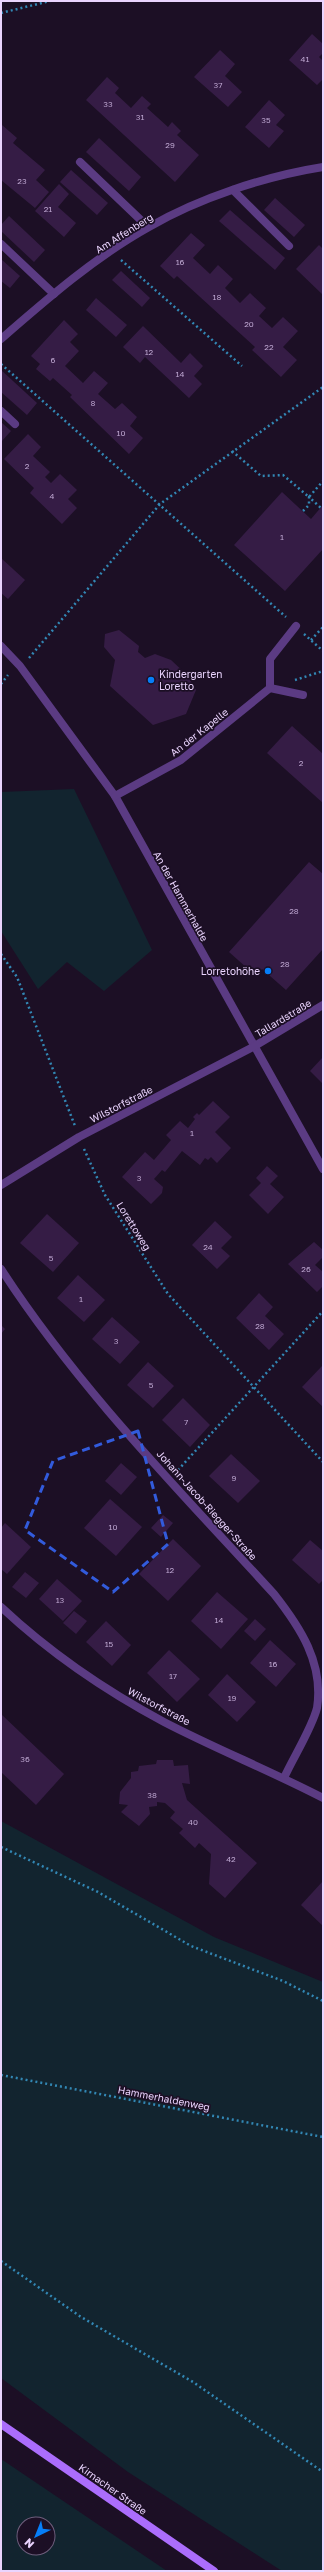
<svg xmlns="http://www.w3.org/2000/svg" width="324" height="2572" viewBox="0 0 324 2572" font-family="'Golos Text',sans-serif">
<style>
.green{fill:#12242f;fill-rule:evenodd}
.building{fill:#351c45}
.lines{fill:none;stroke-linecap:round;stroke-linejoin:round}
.path{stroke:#3287b4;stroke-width:2.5;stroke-dasharray:2 3;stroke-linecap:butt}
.service{stroke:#5b3b83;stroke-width:8}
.minor{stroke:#5b3b83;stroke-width:8}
.secondary{stroke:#ab6dfc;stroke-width:8}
.marked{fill:none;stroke:#325bdc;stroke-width:3;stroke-dasharray:8 5;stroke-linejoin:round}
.poi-dot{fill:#067ef8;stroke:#1c0f25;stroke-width:1.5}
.labels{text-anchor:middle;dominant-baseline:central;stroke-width:3.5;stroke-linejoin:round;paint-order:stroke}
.number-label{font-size:8px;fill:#bda6d0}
.street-label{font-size:10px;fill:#ead4fe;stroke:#1c0f25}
.poi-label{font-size:10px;fill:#ead4fe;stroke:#1c0f25;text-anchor:start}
</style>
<rect width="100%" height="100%" fill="#1c0f25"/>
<!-- green -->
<g class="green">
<polygon points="74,789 152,950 104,991 67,962 38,989 1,931 1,792"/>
<polygon points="1,1821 214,1937 323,1982 323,2571 282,2571 128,2472 1,2378"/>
<path d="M1 2459 167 2571H1ZM24 2524H48V2548H24Z"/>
</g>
<!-- building -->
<g class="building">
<polygon points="312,34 323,44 323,53 319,57 323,61 323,79 317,85 289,60"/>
<polygon points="220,50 235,64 225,76 242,92 228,107 194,77"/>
<polygon points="107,77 119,88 115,93 131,108 142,96 151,104 147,108 168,127 172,122 181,131 177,135 199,155 175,182 86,100"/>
<polygon points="269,100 285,115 276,125 284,131 269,148 245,127"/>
<polygon points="2,125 17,138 13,143 45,170 36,180 49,192 35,208 1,180"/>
<polygon points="99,138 141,177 129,191 86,152"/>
<polygon points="71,170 108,203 97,215 60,182"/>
<polygon points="59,184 69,194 58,207 76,223 64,237 35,211"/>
<polygon points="275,198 305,225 294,237 264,210"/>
<polygon points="230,210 285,258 275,270 219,221"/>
<polygon points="9,216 45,250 34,262 1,231 1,225"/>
<polygon points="191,233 205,245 193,258 210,274 218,265 233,279 225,288 240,303 250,293 266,308 259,316 272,328 283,317 298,331 283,347 297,360 281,377 252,350 255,347 177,276 174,279 160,266"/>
<polygon points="319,245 323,249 323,295 296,269"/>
<polygon points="1,259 20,276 10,288 1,281"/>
<polygon points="121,271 150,298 142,307 112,280"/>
<polygon points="96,298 127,325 116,337 86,310"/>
<polygon points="64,320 78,334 70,342 79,351 65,366 83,383 94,371 108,383 98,394 115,409 122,403 137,417 130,426 143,438 129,454 70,397 72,395 53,378 50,381 36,369 40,364 31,356"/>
<polygon points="143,326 181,363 190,353 203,366 194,376 202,384 189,398 145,357 140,363 123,347"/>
<polygon points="1,370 37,403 27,415 1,392"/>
<polygon points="1,422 11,431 1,442"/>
<polygon points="28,434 41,447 33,456 50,472 45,477 51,483 60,474 77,490 68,499 77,508 62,524 30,493 34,488 4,459"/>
<polygon points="282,492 311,519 323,505 323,549 285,591 234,545"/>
<polygon points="1,558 25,580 8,599 1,593"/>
<polygon points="119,630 139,646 138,652 145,658 155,654 171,660 187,675 196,690 186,714 153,725 110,686 115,660 104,647 105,634"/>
<polygon points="292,726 323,754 323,803 267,753"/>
<polygon points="309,862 323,874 323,949 286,990 262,969 256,976 229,952"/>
<polygon points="323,1057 323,1084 310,1071"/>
<polygon points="213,1101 230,1117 215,1132 231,1148 217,1163 211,1157 208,1160 205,1158 200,1165 182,1151 165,1172 162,1170 154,1179 163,1187 162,1193 151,1204 122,1177 145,1152 154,1160 171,1140 166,1135 180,1121 188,1128 195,1119 193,1117 197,1113 199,1115"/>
<polygon points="267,1166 278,1176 270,1184 284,1197 268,1214 249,1195 261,1183 256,1178"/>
<polygon points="47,1214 79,1243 53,1272 20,1243"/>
<polygon points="215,1221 232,1237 221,1248 230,1256 217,1269 192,1245"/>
<polygon points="314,1242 323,1250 323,1257 315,1265 323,1272 323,1286 317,1292 288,1264"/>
<polygon points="78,1275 105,1300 84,1322 57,1298"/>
<polygon points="259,1293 273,1307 265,1316 284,1334 269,1350 236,1318"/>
<polygon points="112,1317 140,1342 120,1364 92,1339"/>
<polygon points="1,1325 5,1329 1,1334"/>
<polygon points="148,1362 174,1386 153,1408 127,1385"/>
<polygon points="323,1365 323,1407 302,1387"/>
<polygon points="183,1398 210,1425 190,1447 162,1420"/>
<polygon points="231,1454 260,1481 238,1503 209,1476"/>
<polygon points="121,1463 137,1477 121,1495 105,1481"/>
<polygon points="110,1499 142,1527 116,1556 84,1528"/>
<polygon points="163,1515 173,1523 161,1537 151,1528"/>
<polygon points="5,1523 31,1547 7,1574 1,1569 1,1528"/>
<polygon points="173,1539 201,1566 168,1601 139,1574"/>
<polygon points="310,1540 323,1551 323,1580 319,1584 292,1560"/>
<polygon points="25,1572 39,1583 26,1598 12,1587"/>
<polygon points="57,1579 82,1601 63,1621 39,1599"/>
<polygon points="217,1592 248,1619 221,1649 191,1621"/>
<polygon points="74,1611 87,1621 76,1634 63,1623"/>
<polygon points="255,1619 266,1629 255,1641 244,1631"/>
<polygon points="106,1621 131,1645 112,1666 86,1642"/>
<polygon points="270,1640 296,1664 276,1687 250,1663"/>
<polygon points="169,1650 200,1679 177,1702 147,1673"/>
<polygon points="227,1674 256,1702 237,1722 208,1695"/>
<polygon points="1,1714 64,1774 36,1805 1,1772"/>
<polygon points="157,1760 173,1760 174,1766 188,1765 190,1784 182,1783 187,1800 257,1863 225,1898 209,1884 211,1854 199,1843 195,1848 179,1833 183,1829 170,1818 175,1812 165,1803 157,1802 157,1806 149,1807 150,1814 139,1826 121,1812 128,1805 119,1804 120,1792 131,1778 131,1772 138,1771 139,1766 156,1764"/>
<polygon points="323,1881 323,1926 301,1905"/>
</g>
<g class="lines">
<!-- path -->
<g class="path">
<polyline points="1,13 50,1"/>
<polyline points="121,260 242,366"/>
<polyline points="1,364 286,617"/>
<polyline points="232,451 261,476 283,475 309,497 323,481"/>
<polyline points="303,511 309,505 309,497 321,508"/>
<polyline points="304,634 323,651"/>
<polyline points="311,640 323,627"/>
<polyline points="29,658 160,504 323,387"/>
<polyline points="295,680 323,671"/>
<polyline points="1,684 8,675"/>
<polyline points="1,954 17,977 75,1126"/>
<polyline points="84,1149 105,1195 168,1294 323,1462"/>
<polyline points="178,1470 323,1311"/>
<polyline points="1,1847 98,1892 191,1946 283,1981 323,2001"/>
<polyline points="1,2075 323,2137"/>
<polyline points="1,2261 81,2317 193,2382 323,2472"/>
</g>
<!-- service -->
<g class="service">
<polyline points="80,162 148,227"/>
<polyline points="233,190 289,246"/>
<polyline points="1,244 54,294"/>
<polyline points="1,411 15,424"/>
<polyline points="296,626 270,659 270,688 303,695"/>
</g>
<!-- minor -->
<g class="minor">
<path d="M1 339C47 299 95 257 149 227 199 198 266 176 323 167"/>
<polyline points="1,646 20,666 115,796 323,1169"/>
<polyline points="115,796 181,760 270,688"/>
<polyline points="1,1185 79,1137 253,1047 323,1005"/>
<path d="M1 1269C78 1388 179 1490 274 1594 300 1627 324 1663 317 1708 312 1728 293 1758 284 1778"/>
<path d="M1 1607C49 1652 106 1691 164 1722 216 1749 271 1771 323 1798"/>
</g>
<!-- secondary -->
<polyline class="secondary" points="1,2424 214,2571"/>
</g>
<!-- marked area -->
<path class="marked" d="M138 1431 168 1544 113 1592 25 1530 53 1461Z"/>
<!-- markers -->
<g class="poi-dot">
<circle cx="151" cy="680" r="4"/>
<circle cx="268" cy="971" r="4"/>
</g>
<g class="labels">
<!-- number labels -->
<g class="number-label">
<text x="305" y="59">41</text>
<text x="218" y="85">37</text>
<text x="108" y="104">33</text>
<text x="140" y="117">31</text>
<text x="266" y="120">35</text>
<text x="170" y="145">29</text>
<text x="22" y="181">23</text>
<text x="48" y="209">21</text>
<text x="180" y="262">16</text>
<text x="217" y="297">18</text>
<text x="249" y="324">20</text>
<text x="269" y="347">22</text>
<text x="149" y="352">12</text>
<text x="53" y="360">6</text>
<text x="180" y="374">14</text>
<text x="93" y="403">8</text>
<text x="121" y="433">10</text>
<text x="27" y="466">2</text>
<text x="52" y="496">4</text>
<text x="282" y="537">1</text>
<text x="301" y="763">2</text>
<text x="294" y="911">28</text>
<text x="285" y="964">28</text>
<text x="192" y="1133">1</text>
<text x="139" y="1178">3</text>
<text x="208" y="1247">24</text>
<text x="51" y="1258">5</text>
<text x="306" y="1269">26</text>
<text x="81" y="1299">1</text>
<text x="260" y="1326">28</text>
<text x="116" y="1341">3</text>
<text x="151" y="1385">5</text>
<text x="186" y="1422">7</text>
<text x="234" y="1478">9</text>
<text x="113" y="1527">10</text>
<text x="170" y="1570">12</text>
<text x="60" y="1600">13</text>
<text x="219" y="1620">14</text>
<text x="109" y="1644">15</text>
<text x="273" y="1664">16</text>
<text x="173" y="1676">17</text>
<text x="232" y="1698">19</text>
<text x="25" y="1759">36</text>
<text x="152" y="1795">38</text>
<text x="193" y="1822">40</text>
<text x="231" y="1859">42</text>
</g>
<!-- street labels -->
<g class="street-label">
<text transform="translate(124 233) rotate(-32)">Am Affenberg</text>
<text transform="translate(199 732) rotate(-38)">An der Kapelle</text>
<text transform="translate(181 896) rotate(61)">An der Hammerhalde</text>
<text transform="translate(283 1018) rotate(-31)">Tallardstraße</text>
<text transform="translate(121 1104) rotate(-27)">Wilstorfstraße</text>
<text transform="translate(134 1226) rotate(58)">Lorettoweg</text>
<text transform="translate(207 1505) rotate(48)">Johann-Jacob-Riegger-Straße</text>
<text transform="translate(159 1706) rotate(28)">Wilstorfstraße</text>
<text transform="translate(164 2098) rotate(11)">Hammerhaldenweg</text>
<text transform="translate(113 2489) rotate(35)">Kirnacher Straße</text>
</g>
<!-- poi labels -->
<g class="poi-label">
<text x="159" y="674">Kindergarten<tspan x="159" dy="12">Loretto</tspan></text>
<text x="260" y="971" text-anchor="end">Lorretohöhe</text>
</g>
</g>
<!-- border -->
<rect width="324" height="2572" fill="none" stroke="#ead4fe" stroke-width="4"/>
<!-- north arrow -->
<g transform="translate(36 2536) rotate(223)"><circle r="19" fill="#1c0f25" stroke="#6e5e7c"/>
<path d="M0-3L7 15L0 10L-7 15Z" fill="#067ef8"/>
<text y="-6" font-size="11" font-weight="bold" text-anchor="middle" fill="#ead4fe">N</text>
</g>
</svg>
